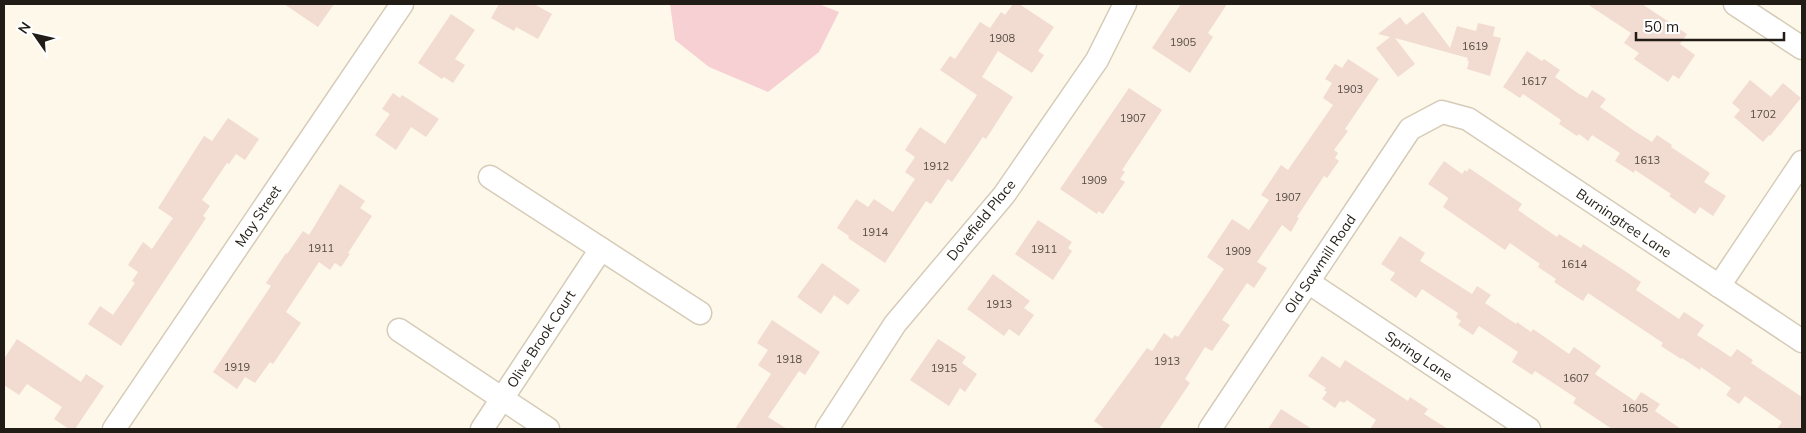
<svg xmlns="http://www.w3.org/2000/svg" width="1806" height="433" viewBox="0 0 1806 433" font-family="Mulish,sans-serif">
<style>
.green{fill:#f7d0d3}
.building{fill:#f2dbd0}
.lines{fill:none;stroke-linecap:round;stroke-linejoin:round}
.minor-casing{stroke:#d6cbb7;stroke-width:25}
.minor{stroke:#fff;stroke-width:22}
.labels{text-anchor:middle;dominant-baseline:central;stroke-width:4.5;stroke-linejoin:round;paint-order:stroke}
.number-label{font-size:11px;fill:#554c44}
.street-label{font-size:14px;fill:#211d16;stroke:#fff}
</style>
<rect width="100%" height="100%" fill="#fef8eb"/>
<!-- green -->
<polygon class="green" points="670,4 819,4 839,12 819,52 768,92 709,67 675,40"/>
<!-- building -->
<g class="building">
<polygon points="284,4 334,4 318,27"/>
<polygon points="499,4 534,4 552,14 538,39 516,27 514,31 491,18"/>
<polygon points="1013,4 1019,4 1054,27 1038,51 1044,55 1032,73 998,51 982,77 1013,97 986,139 983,137 952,182 948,179 931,204 926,201 885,263 848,238 849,236 837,228 856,199 868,207 874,199 893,212 915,179 905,172 915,157 905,150 920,127 945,144 977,95 940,70 950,56 955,59 980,22 990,28 1001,12 1005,15"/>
<polygon points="1181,4 1227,4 1208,33 1213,37 1190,73 1152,48"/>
<polygon points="1587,4 1642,4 1687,34 1680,44 1695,55 1679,79 1673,75 1668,82 1634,59 1639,53 1624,43 1631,33"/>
<polygon points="1423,12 1450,48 1457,26 1476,31 1478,23 1495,27 1493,36 1501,38 1490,76 1467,69 1469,61 1467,61 1468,58 1395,38 1415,64 1398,77 1376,48 1390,37 1378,34 1400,17 1406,25"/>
<polygon points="451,14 475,30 455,59 465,65 453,83 444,77 442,79 418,63"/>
<polygon points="1527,51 1542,61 1544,59 1560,70 1555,77 1579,94 1587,98 1592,90 1606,99 1600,107 1633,130 1652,142 1657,135 1672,145 1671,147 1710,173 1704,182 1726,196 1713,216 1700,207 1695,214 1669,196 1671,194 1635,170 1634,173 1615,161 1620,153 1592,135 1588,141 1579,134 1577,136 1559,124 1561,120 1523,94 1520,98 1503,87"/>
<polygon points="1348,59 1379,79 1345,129 1348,131 1334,150 1338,153 1335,158 1339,161 1327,178 1324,176 1297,217 1299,218 1291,232 1282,225 1257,262 1267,268 1254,288 1247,283 1222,320 1230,325 1212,351 1205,347 1185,379 1190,383 1159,429 1105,429 1094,421 1147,348 1152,351 1164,333 1172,339 1175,335 1178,337 1224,269 1207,257 1232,219 1249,230 1269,200 1261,195 1281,165 1288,170 1333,105 1323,98 1332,83 1325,79 1335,64 1342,68"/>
<polygon points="1750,80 1771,97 1783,83 1801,98 1770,136 1769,135 1763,142 1734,117 1740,110 1732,103"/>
<polygon points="1129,88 1162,110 1122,170 1125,172 1120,179 1125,182 1103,214 1098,211 1097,214 1060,189"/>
<polygon points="393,93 400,98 402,95 439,119 426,137 411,127 396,150 375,135 390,114 382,109"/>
<polygon points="228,118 259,139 245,160 236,154 229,164 227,163 202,200 210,206 203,216 206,218 121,346 88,324 100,306 113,315 135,283 132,281 138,272 128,265 143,242 152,249 173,218 158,208 204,136 212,141"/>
<polygon points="1444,161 1462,174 1465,170 1467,172 1469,168 1522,204 1518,210 1557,237 1559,234 1581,248 1583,244 1625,271 1641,282 1636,290 1679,319 1684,312 1704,325 1697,335 1731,357 1737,349 1753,360 1751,363 1802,397 1802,429 1777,429 1782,422 1745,396 1739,404 1726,395 1731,388 1701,367 1700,370 1682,358 1681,359 1661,346 1663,343 1588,293 1583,301 1554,282 1556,279 1538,267 1540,264 1510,243 1505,250 1443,207 1448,199 1447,197 1428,184"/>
<polygon points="340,184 365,201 360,208 372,216 348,253 350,254 341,267 335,263 330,270 319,262 286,312 301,323 273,364 270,362 255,383 245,377 237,389 213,372 271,286 266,283 286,253 287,254 303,231 309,235"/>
<polygon points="1038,220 1072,242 1068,248 1072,251 1053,280 1015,254"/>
<polygon points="1400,236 1425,253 1420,261 1472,294 1477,286 1491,295 1485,303 1516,324 1517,322 1531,332 1533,329 1569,354 1574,347 1601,366 1595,374 1635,401 1641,392 1660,404 1655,411 1681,429 1612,429 1573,403 1576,398 1535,371 1532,375 1512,362 1518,352 1479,326 1473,335 1458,325 1461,321 1456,317 1458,313 1422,289 1416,298 1390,280 1395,273 1381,264"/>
<polygon points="822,263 860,290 848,305 834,295 821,314 797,297"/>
<polygon points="993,274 1030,301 1024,308 1034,315 1019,336 1009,329 1004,336 967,309"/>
<polygon points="772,320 820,352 805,375 799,371 768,417 787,429 735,429 771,374 758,365 768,350 757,343"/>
<polygon points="17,339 81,382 86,374 104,386 75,429 69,429 54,419 62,407 27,384 19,395 4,385 4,359"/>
<polygon points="938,339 966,357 962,363 977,374 965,392 960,388 949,406 910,380"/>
<polygon points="1322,356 1340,368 1345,360 1408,401 1410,397 1428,409 1424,414 1448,429 1370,429 1376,420 1347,400 1344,403 1340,401 1335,408 1322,399 1327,392 1324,390 1326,388 1308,376"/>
<polygon points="1281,409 1312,429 1268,429"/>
</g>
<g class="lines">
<defs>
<g id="minor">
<polyline points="1735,4 1802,48"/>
<polyline points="490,177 700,313"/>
<polyline points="1308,282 1529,429"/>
<polyline points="1719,286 1802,162"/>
<polyline points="399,330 548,429"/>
<polyline points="114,429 402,4"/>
<polyline points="482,429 601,249"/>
<polyline points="827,429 895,324 1004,195 1097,60 1125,4"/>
<polyline points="1210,429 1410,129 1442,112 1468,119 1802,341"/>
</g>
</defs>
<!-- minor casing -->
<use href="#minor" class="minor-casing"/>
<!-- minor -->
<use href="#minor" class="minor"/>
</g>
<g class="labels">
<!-- number labels -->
<g class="number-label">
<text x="1002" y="38">1908</text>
<text x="1183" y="42">1905</text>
<text x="1475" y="46">1619</text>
<text x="1534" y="81">1617</text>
<text x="1350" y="89">1903</text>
<text x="1763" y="114">1702</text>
<text x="1133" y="118">1907</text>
<text x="1647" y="160">1613</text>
<text x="936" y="166">1912</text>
<text x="1094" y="180">1909</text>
<text x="1288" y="197">1907</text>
<text x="875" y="232">1914</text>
<text x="321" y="248">1911</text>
<text x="1044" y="249">1911</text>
<text x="1238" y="251">1909</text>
<text x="1574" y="264">1614</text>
<text x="999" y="304">1913</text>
<text x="789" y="359">1918</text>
<text x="1167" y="361">1913</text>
<text x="237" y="367">1919</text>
<text x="944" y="368">1915</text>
<text x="1576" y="378">1607</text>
<text x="1635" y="408">1605</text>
</g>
<!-- street labels -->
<g class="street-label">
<text transform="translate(258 216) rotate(-56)">May Street</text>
<text transform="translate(981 220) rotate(-51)">Dovefield Place</text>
<text transform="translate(1624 223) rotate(34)">Burningtree Lane</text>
<text transform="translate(1320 264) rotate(-56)">Old Sawmill Road</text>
<text transform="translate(541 339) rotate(-57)">Olive Brook Court</text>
<text transform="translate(1419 356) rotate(34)">Spring Lane</text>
</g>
</g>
<!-- border -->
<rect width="1806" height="433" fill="none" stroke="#211d16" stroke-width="10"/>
<!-- north arrow -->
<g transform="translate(35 35) rotate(304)" stroke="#ffffff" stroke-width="4" paint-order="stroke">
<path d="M0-4L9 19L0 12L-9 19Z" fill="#211d16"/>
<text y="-8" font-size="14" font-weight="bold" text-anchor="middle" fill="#211d16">N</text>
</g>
<!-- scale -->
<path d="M1636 32v8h148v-8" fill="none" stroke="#211d16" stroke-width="2.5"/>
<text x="1644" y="32" font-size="15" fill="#211d16" stroke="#ffffff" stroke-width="4" paint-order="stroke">50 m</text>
</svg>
